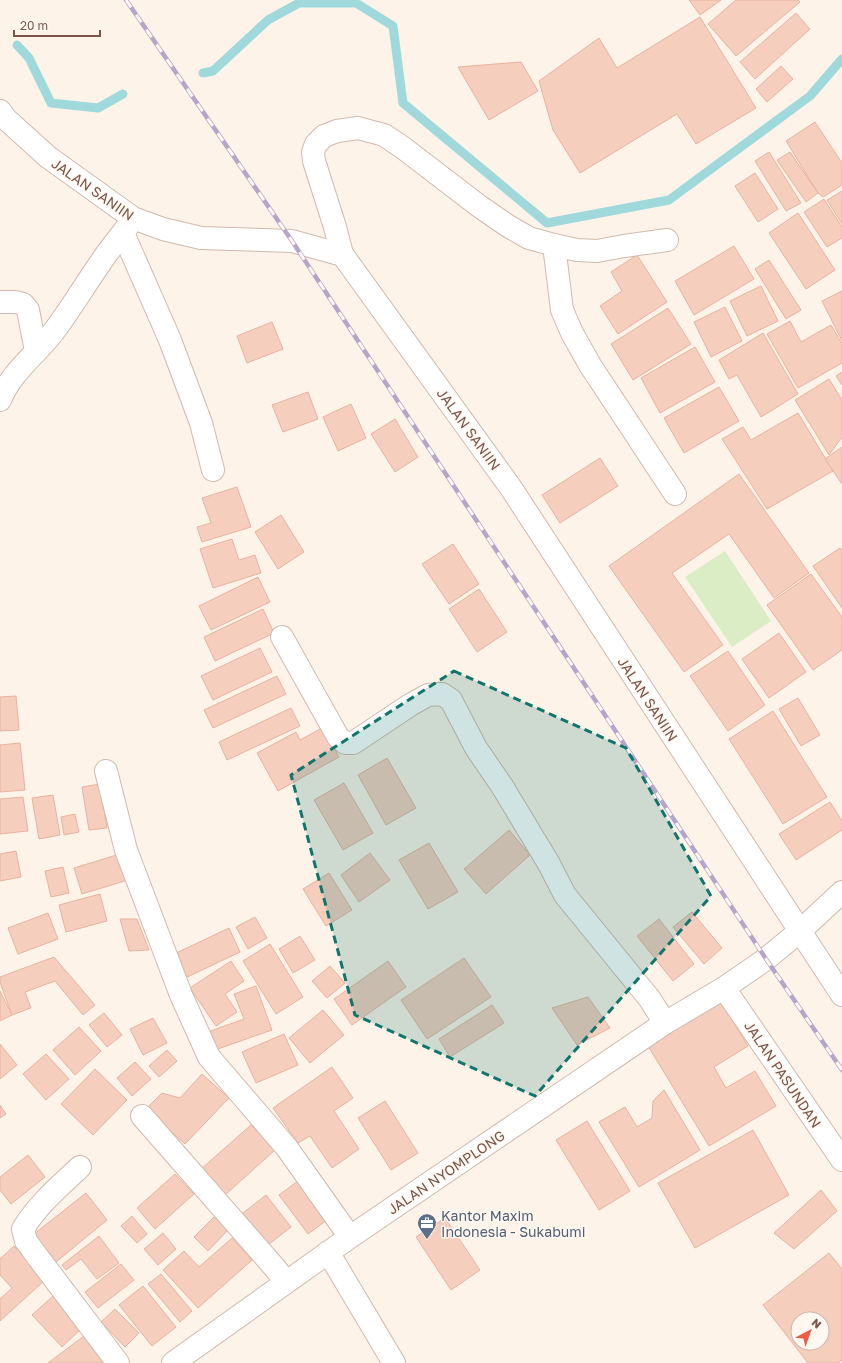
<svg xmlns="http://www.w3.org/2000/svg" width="842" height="1363" viewBox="0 0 842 1363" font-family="'Golos Text',sans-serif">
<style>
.park{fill:#daedc5}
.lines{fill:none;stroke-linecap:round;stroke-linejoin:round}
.stream{stroke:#a0d9dc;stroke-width:9}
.building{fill:#f5cebe;stroke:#e9b29e;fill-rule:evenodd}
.minor-casing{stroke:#d1b9ad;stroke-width:24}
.tertiary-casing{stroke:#d1b9ad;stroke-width:24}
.minor{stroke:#fff;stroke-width:22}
.tertiary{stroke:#fff;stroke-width:22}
.rail-casing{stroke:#b5a5ca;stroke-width:4.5}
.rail{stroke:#fff8f0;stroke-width:3;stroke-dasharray:9;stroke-linecap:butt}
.marked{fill:#0f766e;fill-opacity:0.2;stroke:#0f766e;stroke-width:3;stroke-dasharray:8 5;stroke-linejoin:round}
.labels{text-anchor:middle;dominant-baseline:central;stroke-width:3;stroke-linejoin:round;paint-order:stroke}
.street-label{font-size:14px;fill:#7a564a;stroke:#fff8f0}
.service-label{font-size:14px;fill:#4e5e75;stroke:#fff8f0;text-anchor:start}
</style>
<rect width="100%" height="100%" fill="#fef3e9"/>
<!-- park -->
<polygon class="park" points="725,551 771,621 732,647 685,577"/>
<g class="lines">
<!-- stream -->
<g class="stream">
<polyline points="17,45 29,58 51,103 98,108 123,94"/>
<polyline points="203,73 213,71 268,20 299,3 356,3 393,26 403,103 547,223 669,200 810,96 842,59"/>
</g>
</g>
<!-- building -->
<g class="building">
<polygon points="689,0 721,0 700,15"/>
<polygon points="736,0 798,0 800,2 736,56 708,24"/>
<polygon points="796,13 810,29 755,79 740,62"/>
<polygon points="700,17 756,108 696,144 677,114 580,173 553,130 539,81 599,38 617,68"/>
<polygon points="521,62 538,91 489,120 458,67"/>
<polygon points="781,66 793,79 767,102 756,89"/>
<polygon points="815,122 842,163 842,185 823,197 818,193 786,141"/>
<polygon points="769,152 801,203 786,211 755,161"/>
<polygon points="790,152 818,193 806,202 777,160"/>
<polygon points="755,173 778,209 758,222 735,186"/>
<polygon points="842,191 842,224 827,200"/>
<polygon points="824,199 842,227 842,238 827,247 804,212"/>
<polygon points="798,213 835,270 806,289 769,233"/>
<polygon points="734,246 754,279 694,315 675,281"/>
<polygon points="637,255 667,302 618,334 600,306 622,291 611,272"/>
<polygon points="769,260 801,310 786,319 755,269"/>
<polygon points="761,286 778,321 747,336 730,301"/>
<polygon points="842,291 842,341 822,301"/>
<polygon points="725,307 742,341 711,357 694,322"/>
<polygon points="668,308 691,344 633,380 611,344"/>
<polygon points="790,321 801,342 831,325 842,344 842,363 798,388 767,334"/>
<polygon points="272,322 283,349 247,363 237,336"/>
<polygon points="763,333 798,394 761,417 737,375 729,379 719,360"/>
<polygon points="695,347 715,382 660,413 641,378"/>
<polygon points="842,372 842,385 836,376"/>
<polygon points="829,379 842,400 842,437 829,455 795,400"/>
<polygon points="719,387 739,421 684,453 664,418"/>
<polygon points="308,392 318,419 283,432 272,405"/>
<polygon points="351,404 366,438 338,451 323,417"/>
<polygon points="798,413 833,471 767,509 722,439 743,427 751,440"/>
<polygon points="395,419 418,457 395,472 371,434"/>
<polygon points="842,447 842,484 825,459"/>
<polygon points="600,458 618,486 560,523 542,495"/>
<polygon points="739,474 809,573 774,598 729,534 672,573 723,645 684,672 609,566"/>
<polygon points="237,487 251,527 202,542 197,527 211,523 202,498"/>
<polygon points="281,515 304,552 278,569 255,532"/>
<polygon points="232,539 239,560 255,555 261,573 213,588 200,549"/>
<polygon points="453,544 479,584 449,604 422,564"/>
<polygon points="840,548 842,550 842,608 813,566"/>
<polygon points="811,574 842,617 842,650 813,670 767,605"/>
<polygon points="258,577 270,602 211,630 199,606"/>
<polygon points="479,589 507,632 477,652 449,609"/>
<polygon points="263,609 274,633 215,661 204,637"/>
<polygon points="779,633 806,672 769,698 742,659"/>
<polygon points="260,648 272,672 213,700 201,676"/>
<polygon points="728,651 765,705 728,731 690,676"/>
<polygon points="277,676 286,694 213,728 204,710"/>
<polygon points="16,696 19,730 0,731 0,697"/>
<polygon points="798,698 820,735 801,746 779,709"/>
<polygon points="291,708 300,726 227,760 219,742"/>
<polygon points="773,711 827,797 783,824 729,739"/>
<polygon points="322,728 339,757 278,791 257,753 296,732 300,740"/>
<polygon points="20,743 25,790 0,792 0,745"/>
<polygon points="387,758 416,808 386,825 358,775"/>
<polygon points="344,783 373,833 343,850 314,800"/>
<polygon points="100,784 107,828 89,830 82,787"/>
<polygon points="53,795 60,835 39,839 32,798"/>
<polygon points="23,797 28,831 0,834 0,799"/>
<polygon points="830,802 842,821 842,830 796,860 779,834"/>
<polygon points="75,814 79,832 64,835 61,817"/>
<polygon points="509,830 530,855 486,894 464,869"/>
<polygon points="429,843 458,892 428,909 399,860"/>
<polygon points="16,851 21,877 0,881 0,854"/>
<polygon points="370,853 390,880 359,902 341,875"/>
<polygon points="120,854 128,880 82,894 74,868"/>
<polygon points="63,867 69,893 51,897 45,871"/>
<polygon points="329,873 352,910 326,926 303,889"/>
<polygon points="100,894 107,921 66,932 59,905"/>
<polygon points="692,912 722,948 704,964 673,927"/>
<polygon points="48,913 58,939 18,954 8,928"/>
<polygon points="255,917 267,938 248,949 236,927"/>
<polygon points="120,919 137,919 149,950 129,951"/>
<polygon points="659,919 694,964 673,981 637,936"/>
<polygon points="229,928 240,952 181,980 170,956"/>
<polygon points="300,936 315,960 293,973 279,949"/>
<polygon points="270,944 303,997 276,1014 243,961"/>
<polygon points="54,957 95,1005 83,1015 55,981 25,992 31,1008 12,1015 0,982 0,977"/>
<polygon points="464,958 491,997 427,1039 401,1000"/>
<polygon points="231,961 244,981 225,994 237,1012 216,1026 190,988"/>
<polygon points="388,961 406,987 352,1025 334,999"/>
<polygon points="330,966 345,983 327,998 312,981"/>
<polygon points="256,986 272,1030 215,1050 208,1032 244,1019 234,994"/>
<polygon points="0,991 12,1015 0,1021"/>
<polygon points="588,997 610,1028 577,1045 552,1008"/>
<polygon points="721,1002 748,1046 714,1067 726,1088 755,1071 776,1106 709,1146 648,1046"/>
<polygon points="492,1005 504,1023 450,1057 439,1039"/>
<polygon points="323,1010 344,1035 310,1063 289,1038"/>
<polygon points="104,1013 122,1035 107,1047 89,1025"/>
<polygon points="153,1018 167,1043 143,1055 130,1029"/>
<polygon points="79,1027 101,1051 75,1075 53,1050"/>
<polygon points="284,1034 298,1065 256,1083 242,1052"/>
<polygon points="0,1044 17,1065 0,1079"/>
<polygon points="167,1050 177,1061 159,1077 149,1066"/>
<polygon points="46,1054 69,1079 46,1100 23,1074"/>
<polygon points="135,1062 151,1079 132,1096 117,1078"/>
<polygon points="332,1067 353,1098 334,1111 359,1149 332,1168 310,1136 298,1143 273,1108"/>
<polygon points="95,1069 127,1100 93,1135 61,1104"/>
<polygon points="202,1074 229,1098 185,1144 146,1109 162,1093 180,1098"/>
<polygon points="664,1090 700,1150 639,1187 599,1122 625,1107 637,1127 652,1118 653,1101"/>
<polygon points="385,1101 418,1153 391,1170 358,1118"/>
<polygon points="0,1105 6,1114 0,1118"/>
<polygon points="587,1121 630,1191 599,1210 556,1140"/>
<polygon points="251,1125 275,1150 225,1195 201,1169"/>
<polygon points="753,1130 789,1195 695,1248 658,1183"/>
<polygon points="28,1155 45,1177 11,1204 0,1190 0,1177"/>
<polygon points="175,1174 194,1194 155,1229 137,1208"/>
<polygon points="298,1181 327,1220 308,1234 279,1195"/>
<polygon points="821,1190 837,1211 794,1249 774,1233"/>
<polygon points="86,1193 107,1220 56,1262 34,1234"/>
<polygon points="266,1195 291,1227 264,1248 239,1216"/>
<polygon points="132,1216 147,1234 137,1243 121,1226"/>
<polygon points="215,1216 229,1229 208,1251 194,1237"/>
<polygon points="445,1218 480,1270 451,1290 416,1237"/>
<polygon points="163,1233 176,1249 158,1265 144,1249"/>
<polygon points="99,1236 119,1263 97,1279 81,1259 66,1270 62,1265"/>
<polygon points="232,1238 252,1260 198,1308 163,1270 184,1251 199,1267"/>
<polygon points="14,1246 45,1280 0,1321 0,1299 12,1288 0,1275 0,1259"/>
<path d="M829 1253 842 1269V1360L838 1363H808L763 1305ZM798 1319H822V1343H798Z"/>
<polygon points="121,1264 134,1280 98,1308 85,1292"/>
<polygon points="161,1274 192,1311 180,1322 148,1284"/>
<polygon points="143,1286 176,1327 152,1346 119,1305"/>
<polygon points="53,1296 82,1328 62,1347 32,1315"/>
<polygon points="115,1309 139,1333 125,1347 101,1322"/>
<polygon points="88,1333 110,1363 48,1363"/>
</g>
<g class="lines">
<defs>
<g id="minor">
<polyline points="0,111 7,120 48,157 133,218 163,229 201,238 292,241 335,253 342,254 511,488 800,931"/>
<polyline points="123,233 170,340 201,423 213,470"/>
<polyline points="554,245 562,310 572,333 590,365 675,494"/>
<polyline points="342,254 335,227 314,161 313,152 316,144 324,136 337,131 358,128 384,135 402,147 479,206 508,226 529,238 554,245 577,250 597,251 624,246 667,240"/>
<polyline points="0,302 16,302 23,304 28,310 36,351"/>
<path d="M0 400C11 373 33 357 51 335 69 312 84 286 101 262 110 248 121 236 130 223"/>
<polyline points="282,637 338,737 345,743 353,743 410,705 428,695 442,694 451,700 476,748 502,786 549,864 565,895 649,998 665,1023"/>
<polyline points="106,771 126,850 181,995 209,1057 287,1148 350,1237"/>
<polyline points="724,988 842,1160"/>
<polyline points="142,1116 275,1268 286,1282"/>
<path d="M80 1167C59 1187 38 1204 23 1229L26 1241 37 1256 118 1363"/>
<polyline points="328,1252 394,1363"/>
</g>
<g id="tertiary">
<polyline points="800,931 842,995"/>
<polyline points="173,1363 350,1237 665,1023 724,988 766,959 800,931 842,892"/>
</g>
</defs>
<!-- minor casing -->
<use href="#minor" class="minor-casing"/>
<!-- tertiary casing -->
<use href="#tertiary" class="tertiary-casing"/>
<!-- minor -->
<use href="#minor" class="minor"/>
<!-- tertiary -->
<use href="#tertiary" class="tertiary"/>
<defs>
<polyline id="rail" points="126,0 292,241 766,959 842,1070"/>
</defs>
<!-- rail casing -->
<use href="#rail" class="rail-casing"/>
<!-- rail -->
<use href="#rail" class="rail"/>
</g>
<!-- marked area -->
<path class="marked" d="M454 671 626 748 711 896 535 1096 355 1015 291 775Z"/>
<!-- icons -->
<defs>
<symbol id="office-pin" viewBox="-11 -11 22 30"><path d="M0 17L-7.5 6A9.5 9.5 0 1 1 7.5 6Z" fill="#5c6f8a" stroke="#fff8f0"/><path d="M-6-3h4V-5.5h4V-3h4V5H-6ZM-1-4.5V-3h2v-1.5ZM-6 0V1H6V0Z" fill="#fff"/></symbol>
</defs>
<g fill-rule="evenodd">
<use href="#office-pin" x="416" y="1212" width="22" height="30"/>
</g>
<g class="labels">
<!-- street labels -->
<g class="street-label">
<text transform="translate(93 189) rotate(35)">JALAN SANIIN</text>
<text transform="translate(469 429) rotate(54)">JALAN SANIIN</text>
<text transform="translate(648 699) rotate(57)">JALAN SANIIN</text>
<text transform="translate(783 1074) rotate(56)">JALAN PASUNDAN</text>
<text transform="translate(446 1172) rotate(-34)">JALAN NYOMPLONG</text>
</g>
<!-- service labels -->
<g class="service-label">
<text x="441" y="1215">Kantor Maxim<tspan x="441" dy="16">Indonesia - Sukabumi</tspan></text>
</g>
</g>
<!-- north arrow -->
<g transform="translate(810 1331) rotate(41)"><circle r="19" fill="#fff8f0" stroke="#cab7ae"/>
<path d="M0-3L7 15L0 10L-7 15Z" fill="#ee5b47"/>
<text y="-6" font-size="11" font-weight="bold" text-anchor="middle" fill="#7a564a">N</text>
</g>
<!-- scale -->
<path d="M14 30v6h86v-6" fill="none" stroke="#7a564a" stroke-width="2"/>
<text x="20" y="30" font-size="12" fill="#7a564a" stroke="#fff8f0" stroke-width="3" paint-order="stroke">20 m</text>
</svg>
